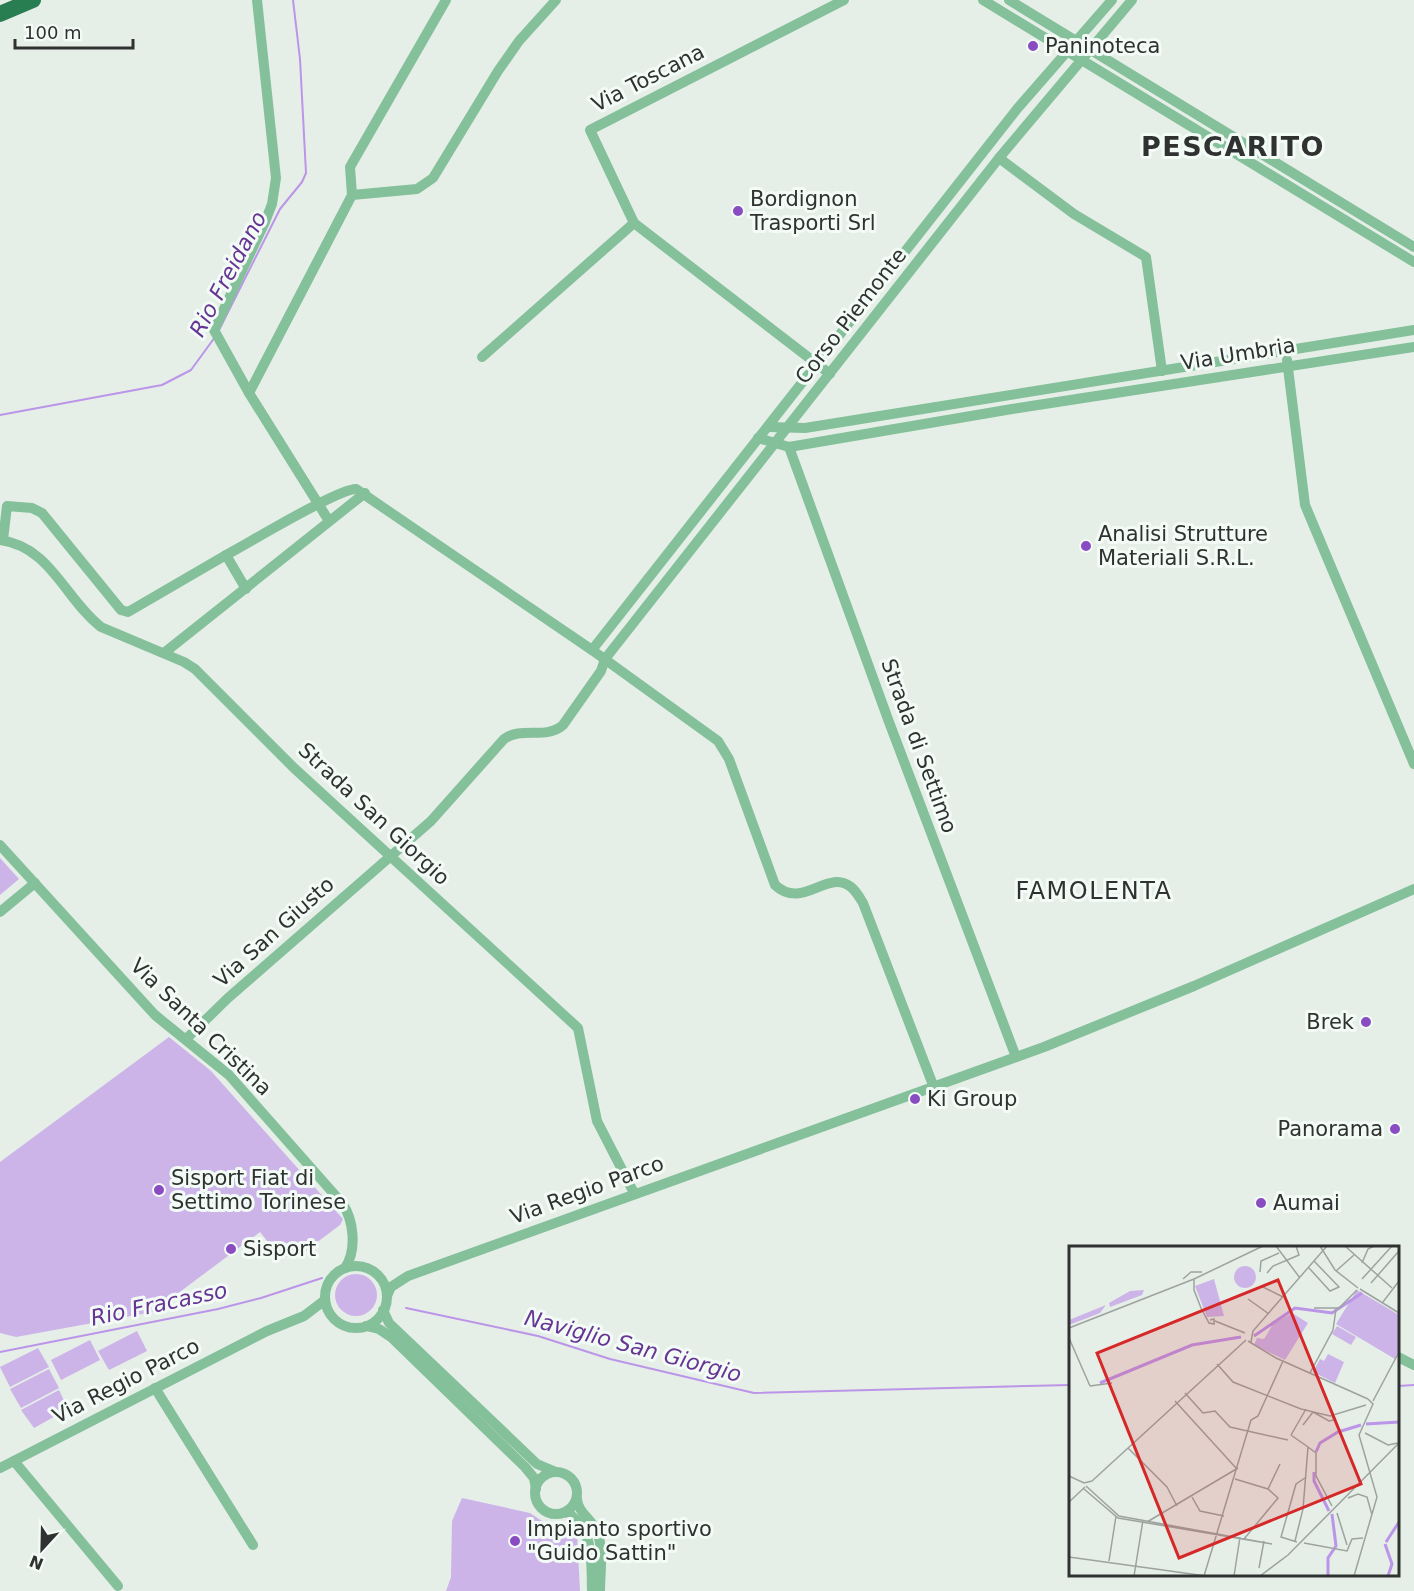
<svg xmlns="http://www.w3.org/2000/svg" width="1414" height="1591" viewBox="0 0 1414 1591" font-family="'DejaVu Sans',sans-serif">
<style>
.green{fill:#ccb4e9}
.lines{fill:none;stroke-linecap:round;stroke-linejoin:round}
.stream{stroke:#bb95e7;stroke-width:2}
.minor{stroke:#84c09a;stroke-width:10}
.highway{stroke:#287e50;stroke-width:16}
.poi-dot{fill:#894cc2;stroke:#f3fbf6;stroke-width:2}
.labels{text-anchor:middle;dominant-baseline:central;stroke-width:6;stroke-linejoin:round;paint-order:stroke}
.poi-label{font-size:21px;fill:#2f3230;stroke:#f3fbf6;text-anchor:start}
.street-label{font-size:21px;fill:#2f3230;stroke:#f3fbf6}
.water-label{font-size:22px;font-style:italic;fill:#673594;stroke:#f3fbf6}
.quarter-label{font-size:24px;letter-spacing:1.5px;fill:#2f3230;stroke:#f3fbf6}
.district-label{font-size:27px;font-weight:bold;letter-spacing:1.5px;fill:#2f3230;stroke:#f3fbf6}
.inset-river{fill:none;stroke:#bb95e7;stroke-width:3}
.inset-road{fill:none;stroke:#9da39e;stroke-width:1.5}
.view{fill:#d62828;fill-opacity:0.15;stroke:#d62828;stroke-width:3}
.inset-edge{fill:none;stroke:#2f3230;stroke-width:3}
</style>
<rect width="100%" height="100%" fill="#e6eee8"/>
<!-- green -->
<g class="green">
<polygon points="0,858 19,879 0,895"/>
<polygon points="169,1037 211,1071 343,1219 340,1225 296,1258 279,1256 260,1232 153,1312 16,1337 0,1333 0,1162"/>
<circle cx="356" cy="1295" r="21"/>
<polygon points="137,1331 147,1351 109,1370 98,1351"/>
<polygon points="90,1340 100,1360 61,1380 51,1360"/>
<polygon points="38,1348 49,1367 10,1387 0,1367"/>
<polygon points="49,1369 59,1388 21,1408 10,1389"/>
<polygon points="59,1390 68,1409 34,1428 21,1410"/>
<polygon points="462,1498 530,1513 548,1525 577,1534 580,1591 446,1591 451,1577 452,1521"/>
</g>
<g class="lines">
<!-- stream -->
<g class="stream">
<polyline points="219,330 280,209 302,182 306,173 300,59 293,0"/>
<polyline points="0,415 162,385 191,370 215,337"/>
<polyline points="406,1308 538,1336 610,1359 754,1393 1070,1385"/>
<polyline points="0,1352 218,1309 261,1298 322,1278"/>
<polyline points="1398,1386 1414,1385"/>
</g>
<!-- minor -->
<g class="minor">
<polyline points="983,0 1414,262"/>
<polyline points="1009,0 1414,247"/>
<polyline points="999,158 1074,214 1146,257 1162,371"/>
<polyline points="352,195 417,189 433,178 498,71 519,41 556,0"/>
<polyline points="482,357 634,223"/>
<polyline points="1287,360 1305,505 1414,764"/>
<polyline points="830,374 634,223 590,130 844,0"/>
<polyline points="249,393 214,330 265,222 272,204 276,178 257,0"/>
<polyline points="768,427 805,428 1414,330"/>
<polyline points="758,438 789,447 1012,409 1414,347"/>
<polyline points="789,447 889,722 1016,1057"/>
<polyline points="329,521 249,393 352,195 350,167 446,0"/>
<path d="M0 540C51 547 64 598 101 627L184 662 195 669 294 768 578 1028 597 1121 634 1193"/>
<polyline points="3,540 7,506 32,508 42,513 121,610 128,612 226,555"/>
<path d="M246 589 226 555C249 543 337 489 356 489L592 650 718 741 729 759 775 885C803 911 827 868 851 887 856 891 860 898 863 903L933 1085"/>
<polyline points="592,650 1017,109 1112,0"/>
<polyline points="164,653 365,493"/>
<path d="M0 845 155 1015 229 1075 342 1203C354 1220 357 1250 345 1268"/>
<polyline points="0,912 35,883"/>
<path d="M186 1039 228 998 431 821 504 739C522 726 546 740 563 725L601 671 605 659 999 158 1132 0"/>
<circle cx="356" cy="1297" r="31"/>
<polyline points="387,1296 391,1287 408,1276 1044,1047 1194,986 1414,889"/>
<polyline points="383,1310 389,1323 537,1464 556,1472"/>
<polyline points="366,1326 379,1329 391,1337 525,1467 534,1478 536,1489"/>
<polyline points="1398,1357 1414,1365"/>
<polyline points="155,1388 253,1545"/>
<polyline points="14,1461 118,1586"/>
<polyline points="0,1468 267,1331 304,1316 325,1300"/>
<circle cx="556" cy="1493" r="21"/>
<path d="M577 1499C578 1513 592 1519 597 1532 604 1549 600 1573 600 1591"/>
<path d="M566 1512C595 1529 591 1561 592 1591"/>
</g>
<!-- highway -->
<polyline class="highway" points="0,14 33,0"/>
</g>
<!-- markers -->
<g class="poi-dot">
<circle cx="1033" cy="46" r="6"/>
<circle cx="738" cy="211" r="6"/>
<circle cx="1086" cy="546" r="6"/>
<circle cx="1366" cy="1022" r="6"/>
<circle cx="915" cy="1099" r="6"/>
<circle cx="1395" cy="1129" r="6"/>
<circle cx="159" cy="1190" r="6"/>
<circle cx="1261" cy="1203" r="6"/>
<circle cx="231" cy="1249" r="6"/>
<circle cx="515" cy="1541" r="6"/>
</g>
<g class="labels">
<!-- poi labels -->
<g class="poi-label">
<text x="1045" y="46">Paninoteca</text>
<text x="750" y="199">Bordignon<tspan x="750" dy="24">Trasporti Srl</tspan></text>
<text x="1098" y="534">Analisi Strutture<tspan x="1098" dy="24">Materiali S.R.L.</tspan></text>
<text x="1354" y="1022" text-anchor="end">Brek</text>
<text x="927" y="1099">Ki Group</text>
<text x="1383" y="1129" text-anchor="end">Panorama</text>
<text x="171" y="1178">Sisport Fiat di<tspan x="171" dy="24">Settimo Torinese</tspan></text>
<text x="1273" y="1203">Aumai</text>
<text x="243" y="1249">Sisport</text>
<text x="527" y="1529">Impianto sportivo<tspan x="527" dy="24">"Guido Sattin"</tspan></text>
</g>
<!-- street labels -->
<g class="street-label">
<text transform="translate(648 78) rotate(-27)">Via Toscana</text>
<text transform="translate(851 316) rotate(-52)">Corso Piemonte</text>
<text transform="translate(1238 354) rotate(-9)">Via Umbria</text>
<text transform="translate(919 746) rotate(70)">Strada di Settimo</text>
<text transform="translate(374 814) rotate(43)">Strada San Giorgio</text>
<text transform="translate(274 932) rotate(-42)">Via San Giusto</text>
<text transform="translate(201 1027) rotate(44)">Via Santa Cristina</text>
<text transform="translate(587 1190) rotate(-20)">Via Regio Parco</text>
<text transform="translate(126 1381) rotate(-27)">Via Regio Parco</text>
</g>
<!-- water labels -->
<g class="water-label">
<text transform="translate(228 274) rotate(-62)">Rio Freidano</text>
<text transform="translate(159 1304) rotate(-12)">Rio Fracasso</text>
<text transform="translate(633 1346) rotate(15)">Naviglio San Giorgio</text>
</g>
<!-- quarter labels -->
<g class="quarter-label">
<text x="1094" y="891">FAMOLENTA</text>
</g>
<!-- district labels -->
<g class="district-label">
<text x="1233" y="146">PESCARITO</text>
</g>
</g>
<!-- overview -->
<g transform="translate(1069 1246)">
<rect width="330" height="330" fill="#e6eee8"/>
<path d="M165 31a11 11 0 1 1 22 0a11 11 0 1 1-22 0ZM145 33 155 70 138 71 126 40ZM75 44 73 49 41 61 40 57 61 45ZM223 67 239 77 216 114 185 99 188 92 195 93 204 78ZM268 80 287 91 282 99 263 88ZM259 108 275 116 266 137 244 126 251 113 255 115Z" fill="#ccb4e9"/>
<path d="M288 44 330 69V103L326 113 267 78ZM37 59 31 67 0 79V74Z" fill="#ccb4e9"/>
<path class="inset-river" d="M185 90 226 62 263 67 293 47M31 137 123 99 172 91M297 178 330 176M247 206 251 197 269 186 292 179M245 226V235L260 265M317 296 330 276M316 298 323 318 319 330M259 330V312L267 300 263 268"/>
<path class="inset-road" d="M207 0 231 32M251 0 266 24 289 42M276 0 323 42M293 17 299 3 305 0M240 22 261 45 270 41 245 15M267 25 285 9M191 26 192 15 210 7M198 27 204 20 230 9 227 0M114 33 122 26H133M125 33V44L132 62 140 77 145 78V73L141 74M293 33 323 0M302 37 330 5M194 41 214 51M291 43 330 67M179 53 200 68M314 56 330 35M245 62H270L288 44M146 75 176 87M0 82 125 33 194 0M0 92 21 140M179 95 207 112 299 153M182 96 184 85 258 0M148 118 164 136 232 163 261 170 297 159M241 127 264 84 267 63M21 140 43 137M116 147 134 167 146 165 161 181 219 194M106 155 167 222M304 155 330 106M234 179 244 166 260 175 265 174 263 169M296 187 319 199 329 197M222 189 239 201 234 263 226 295M222 189 237 163M239 201 247 207V230L263 260M59 202 98 241 108 260M0 230 15 237 23 235M166 233 199 243 209 252 175 293M23 235 177 94M15 243 49 272 203 298 50 270 17 240M199 243 211 218M123 251 131 265 155 270M279 252 289 248 298 251 303 269M0 256 16 241M268 267 278 299M78 276 169 222M228 296 212 291 227 238 236 232M235 297 278 305 283 293 294 292M0 311 137 330M40 315 47 270M190 322 195 295M65 330 74 274M135 330 182 174 189 170 214 115M165 330 171 291M191 330 219 309 330 197M285 330 308 251 290 189 304 158 299 153"/>
<path class="view" d="M209 34 292 238 110 312 28 107Z"/>
<rect width="330" height="330" class="inset-edge"/>
</g>
<!-- north arrow -->
<g transform="translate(42 1549) rotate(202)" stroke="#f3fbf6" stroke-width="4.5" paint-order="stroke">
<path d="M0-4.5L10 22L0 15L-10 22Z" fill="#2f3230"/>
<text y="-9" font-size="16" font-weight="bold" text-anchor="middle" fill="#2f3230">N</text>
</g>
<!-- scale -->
<path d="M15 39v9h118v-9" fill="none" stroke="#2f3230" stroke-width="3"/>
<text x="24" y="39" font-size="18" fill="#2f3230" stroke="#f3fbf6" stroke-width="4.5" paint-order="stroke">100 m</text>
</svg>
